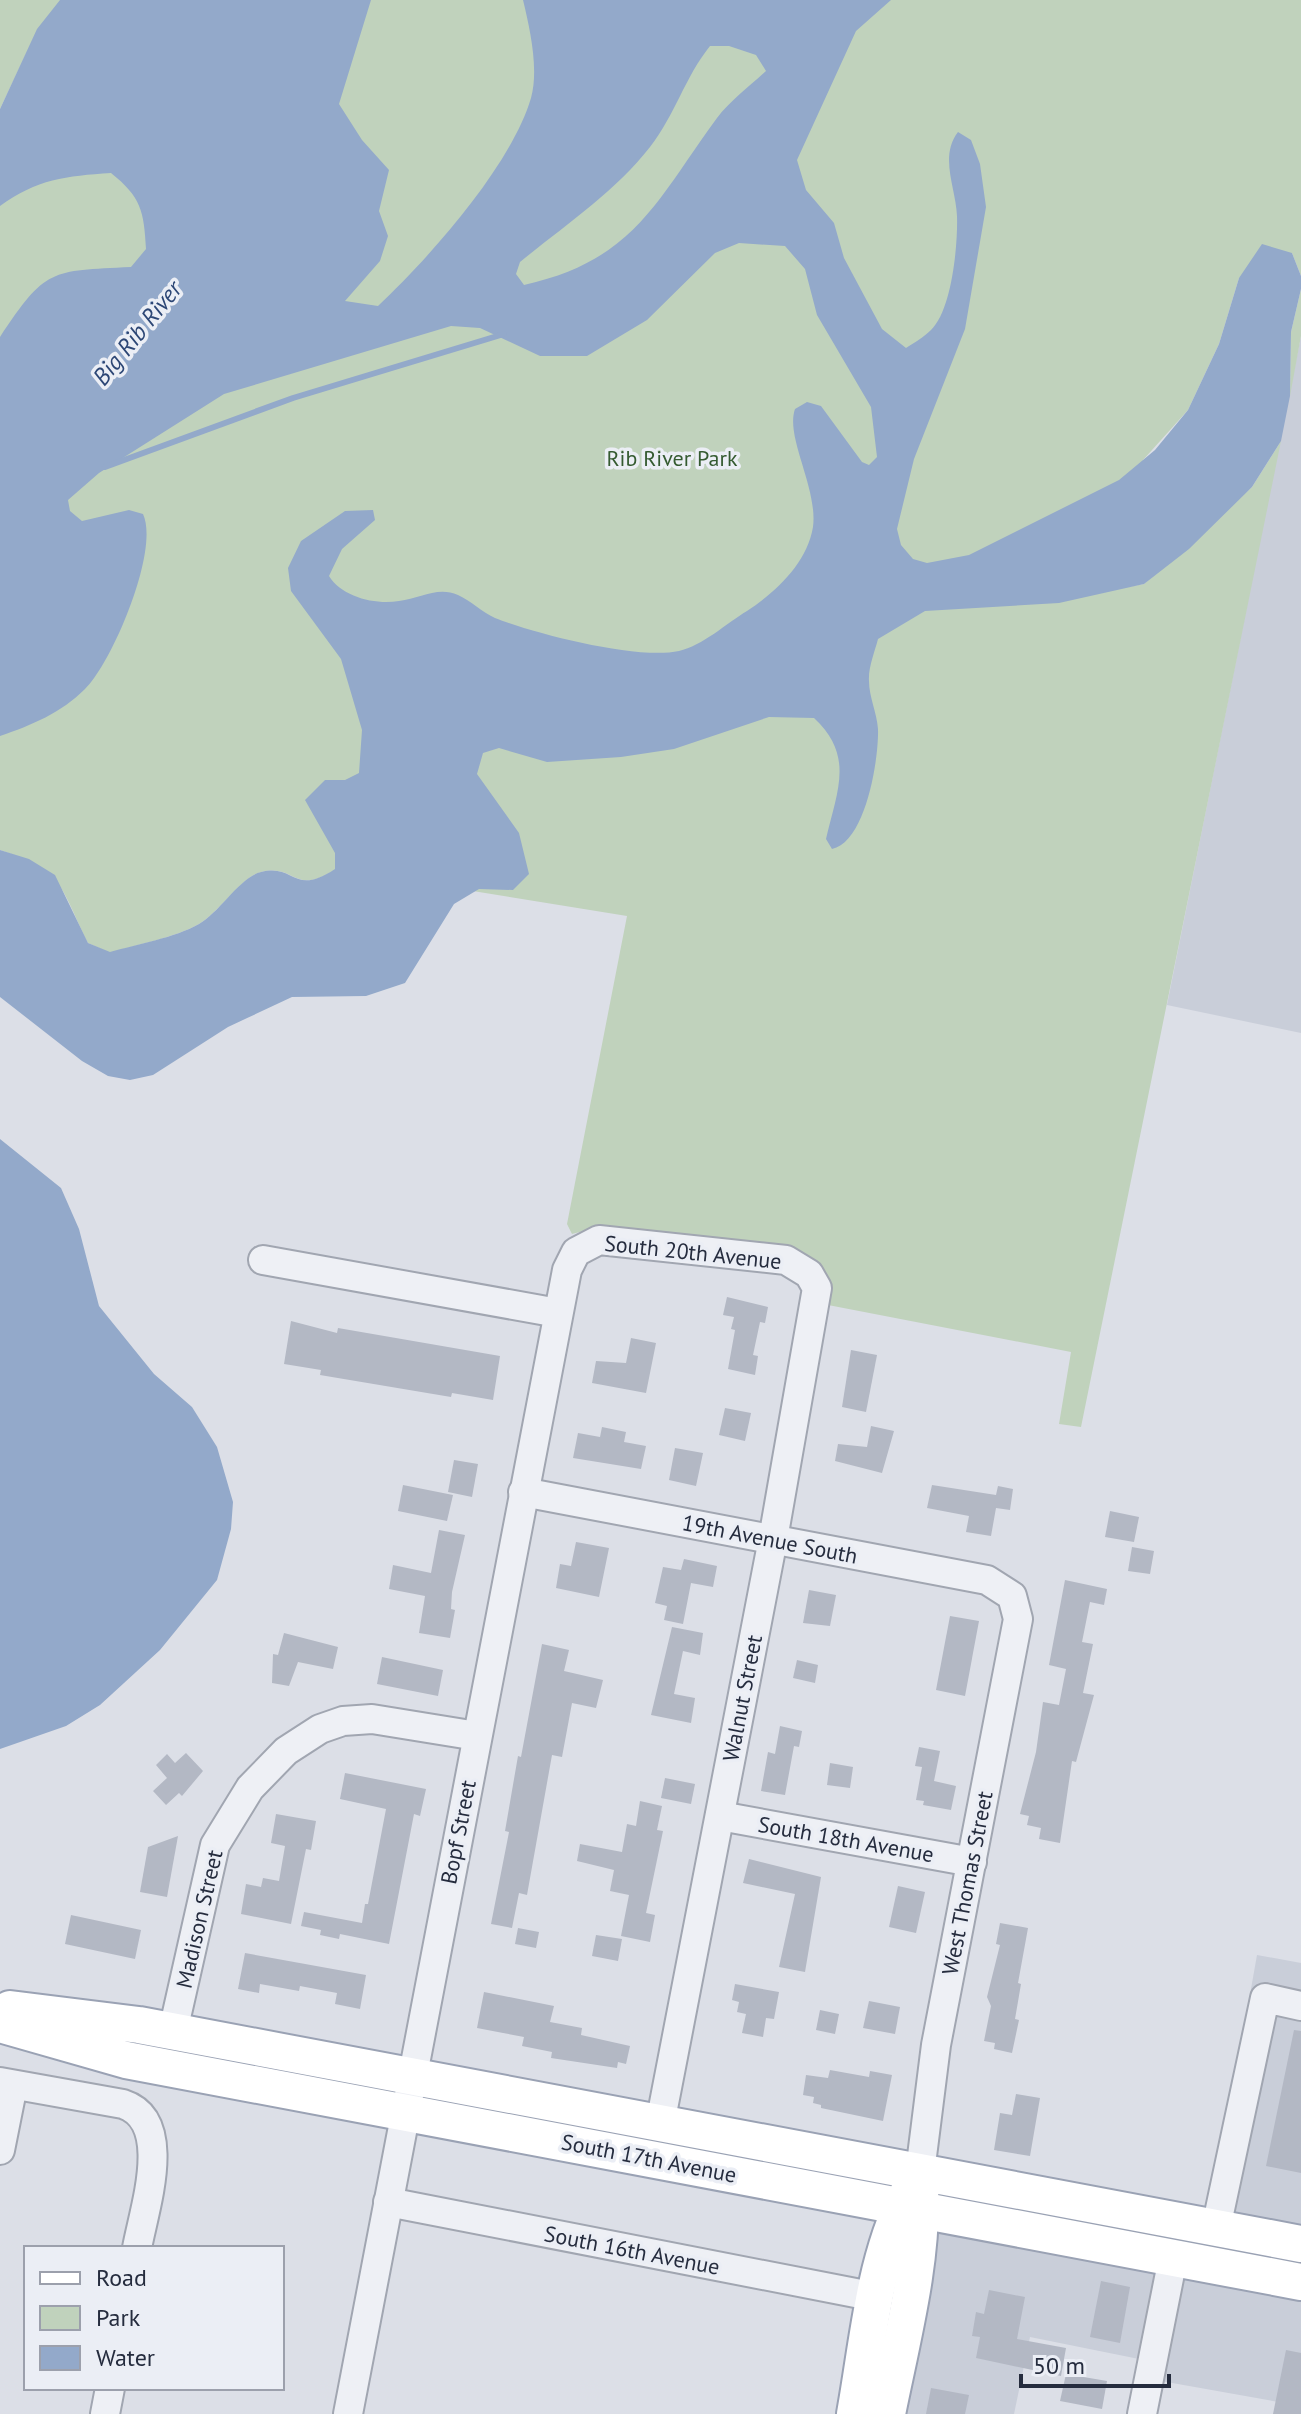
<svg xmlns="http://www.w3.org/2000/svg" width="1301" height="2414" viewBox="0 0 1301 2414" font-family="'PT Sans',sans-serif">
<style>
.built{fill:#c9ced9}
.green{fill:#c0d2bc}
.water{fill:#93a9ca;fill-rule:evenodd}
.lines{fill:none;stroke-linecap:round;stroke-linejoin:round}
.stream{stroke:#93a9ca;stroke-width:6}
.building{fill:#b3b8c4}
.minor-casing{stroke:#a1a6b1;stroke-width:32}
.major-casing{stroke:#9aa2b4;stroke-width:40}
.minor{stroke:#eef0f5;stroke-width:28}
.major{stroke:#fff;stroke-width:36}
.labels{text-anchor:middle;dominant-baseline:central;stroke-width:7;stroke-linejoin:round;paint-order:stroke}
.park-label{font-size:22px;fill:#355b31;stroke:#ebeef5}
.street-label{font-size:22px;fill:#252c3e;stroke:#ebeef5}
.water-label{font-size:24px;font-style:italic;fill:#2c4675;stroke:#ebeef5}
</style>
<rect width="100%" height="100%" fill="#dcdfe7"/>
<!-- built -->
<g class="built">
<polygon points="1301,336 1301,1033 1167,1005"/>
<polygon points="1257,1955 1301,1963 1301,2227 1212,2209"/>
<polygon points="934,2227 1301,2296 1301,2406 1161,2381 1144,2360 1030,2337 1014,2414 903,2414"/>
</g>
<!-- green -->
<g class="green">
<path d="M0 0H1301V276L1292 253 1239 278 1219 344 1188 410 1143 460 1117 589 1144 584 1252 487 1281 441 1081 1427 1059 1424 1071 1352 828 1305C829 1283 827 1274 810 1259L595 1228 572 1234 567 1224 627 916 336 869C293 897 296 863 261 872 241 877 219 913 199 924 174 938 138 944 110 953L88 943C60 886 64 871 0 850V202L33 39 0 109Z"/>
<polygon points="1301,289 1301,336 1290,396 1291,332"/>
</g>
<!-- water -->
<g class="water">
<path d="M60 0H371L339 104 362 140 389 170 379 211 388 236 380 261 345 301 378 306C429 258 511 166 531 98 539 69 530 29 523 0H891L856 31 797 160 806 190 834 223 844 258 882 329 906 348C914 343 924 337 931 330 952 310 958 244 957 216 956 188 939 157 958 132L971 140 980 164 986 207 965 329 914 459 897 529 901 545 913 559 927 563 969 555 1119 480 1155 450 1188 410 1219 344 1239 278 1262 244 1292 253 1301 276V289L1291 332 1290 396 1281 441 1252 487 1189 549 1144 584 1059 603 925 611 878 639C875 651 868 668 869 681 869 697 877 713 878 729 879 758 866 842 832 849L826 839C837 791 855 756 814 718L769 717 674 749 621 757 547 762 499 748 483 753 477 774 519 833 529 874 513 890 479 889 454 904 405 983 366 996 292 997 228 1027 153 1075 130 1080 108 1076 82 1061 0 997V850L29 859 55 875 88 943 110 952C138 944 174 938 199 924 219 913 240 877 261 872 295 863 293 897 335 869V853L305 800 325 780H345L359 773 362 730 341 659 291 591 288 568 301 541 345 511 373 510 375 520 342 549 329 576C342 597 375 605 399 601 420 599 437 586 458 595 471 601 482 612 495 618 536 634 637 660 679 651 702 646 727 623 747 611 776 592 807 563 813 527 818 488 785 437 795 409L807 402 821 406 862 462 869 465 877 457 871 407 817 315 805 269 785 246 739 243 715 253 647 320 587 356H540L480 328 451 326 224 394 99 473 68 500 70 511 82 521 129 510 143 514C160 550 112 663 85 689 61 713 32 725 0 736V337C46 268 50 271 131 267L146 249C144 211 141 197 111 173 66 176 37 179 0 206V109L37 29ZM710 46H729L756 55 766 71C750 86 730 101 717 118 656 201 635 260 524 285L516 274 520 262C564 226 615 192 650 147 675 115 685 77 710 46Z"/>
<polygon points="0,1139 61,1188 79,1229 99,1306 154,1374 192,1407 217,1447 233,1502 231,1529 217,1580 160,1650 100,1705 66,1726 0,1749"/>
</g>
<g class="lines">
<!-- stream -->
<polyline class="stream" points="105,467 293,398 504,334"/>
</g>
<!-- building -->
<g class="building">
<polygon points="727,1297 768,1307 765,1323 760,1322 753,1355 758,1356 755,1375 728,1369 735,1330 731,1329 734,1317 723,1315"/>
<polygon points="291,1321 337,1333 338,1328 500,1356 493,1400 452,1393 451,1397 320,1375 321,1370 284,1364"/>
<polygon points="631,1338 656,1343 646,1393 592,1383 596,1361 626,1363"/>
<polygon points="851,1350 877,1355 866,1412 842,1407"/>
<polygon points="725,1408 751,1413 745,1441 719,1435"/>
<polygon points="871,1426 894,1431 882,1473 835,1461 838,1444 867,1447"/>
<polygon points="602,1427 626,1432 624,1442 646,1446 641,1469 573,1458 578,1433 600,1437"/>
<polygon points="675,1448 703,1453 696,1486 669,1480"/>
<polygon points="454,1460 478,1464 472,1497 448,1492"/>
<polygon points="403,1485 453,1495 447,1521 398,1511"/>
<polygon points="932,1485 996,1495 998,1486 1013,1489 1010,1510 996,1508 991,1536 966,1532 969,1516 927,1508"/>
<polygon points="1110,1511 1139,1517 1134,1542 1105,1537"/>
<polygon points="439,1530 465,1535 452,1592 451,1609 455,1610 450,1638 419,1633 425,1596 389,1589 393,1565 431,1573"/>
<polygon points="576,1542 609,1548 599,1597 556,1588 560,1564 571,1566"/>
<polygon points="1132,1547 1154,1551 1150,1574 1128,1571"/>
<polygon points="684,1559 717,1566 713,1587 691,1583 683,1624 664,1620 667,1606 655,1603 663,1567 681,1570"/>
<polygon points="1065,1580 1107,1589 1104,1605 1090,1602 1082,1642 1093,1644 1083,1693 1094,1695 1076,1762 1072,1761 1060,1843 1039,1839 1041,1828 1027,1825 1029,1816 1020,1814 1036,1752 1043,1702 1059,1705 1066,1669 1049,1665"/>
<polygon points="809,1590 836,1595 830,1626 803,1623"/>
<polygon points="950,1616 979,1621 965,1696 936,1690"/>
<polygon points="672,1627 703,1633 700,1655 683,1651 674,1694 695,1698 691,1723 651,1715"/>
<polygon points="284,1633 338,1647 333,1669 298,1662 289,1686 272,1683 273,1654 278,1655"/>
<polygon points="542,1644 569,1650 564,1671 603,1680 596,1708 572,1703 562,1757 552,1755 527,1895 519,1893 512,1928 491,1924 509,1832 505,1831 518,1756 521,1757"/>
<polygon points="382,1657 443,1670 438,1696 377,1684"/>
<polygon points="797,1660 818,1665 815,1683 793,1678"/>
<polygon points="780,1726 802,1731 799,1747 794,1746 785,1795 761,1791 768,1752 775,1754"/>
<polygon points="919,1747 940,1751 934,1781 956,1786 951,1810 923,1805 924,1801 916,1800 922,1767 915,1766"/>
<polygon points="186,1753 203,1771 182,1796 179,1793 166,1805 153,1791 167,1778 156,1765 167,1754 175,1763"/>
<polygon points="830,1763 853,1767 850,1788 827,1785"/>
<polygon points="345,1773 426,1789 420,1816 414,1814 389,1944 340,1934 339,1939 320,1935 321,1930 301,1926 304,1912 362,1923 365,1904 368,1904 386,1809 340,1799"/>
<polygon points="665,1778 695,1784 691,1804 661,1798"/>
<polygon points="640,1801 662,1806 657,1830 663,1831 646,1913 655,1915 650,1942 621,1936 629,1895 610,1891 614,1870 577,1861 580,1844 622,1852 627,1824 636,1826"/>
<polygon points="276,1814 316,1821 311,1850 306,1849 291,1924 241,1914 246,1884 261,1887 263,1878 279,1881 285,1846 271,1843"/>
<polygon points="178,1836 167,1897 140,1892 148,1847"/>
<polygon points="749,1859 821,1877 805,1972 779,1967 795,1894 743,1883"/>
<polygon points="898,1886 925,1892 916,1933 889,1927"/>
<polygon points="71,1915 141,1930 135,1959 65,1944"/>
<polygon points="1000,1923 1028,1928 1018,1983 1021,1984 1015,2019 1019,2020 1012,2053 994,2049 995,2043 984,2041 991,2006 987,1997 1000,1945 996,1944"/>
<polygon points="518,1928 539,1932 536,1948 515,1944"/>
<polygon points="596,1935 622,1939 618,1961 592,1956"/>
<polygon points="245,1953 366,1975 360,2009 335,2004 337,1993 300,1986 299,1991 260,1984 259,1993 238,1989"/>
<polygon points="735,1984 779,1992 774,2019 766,2018 763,2037 742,2033 746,2014 737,2012 739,2002 732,2000"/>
<polygon points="484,1992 554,2006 550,2022 582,2028 581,2035 630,2046 626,2064 618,2062 617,2068 551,2058 552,2052 522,2046 524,2037 477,2028"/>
<polygon points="869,2001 900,2007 895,2034 863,2028"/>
<polygon points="820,2010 839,2014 835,2034 816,2030"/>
<polygon points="1294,2030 1301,2031 1301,2173 1266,2166"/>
<polygon points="830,2070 869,2077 870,2071 892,2075 883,2121 821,2108 821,2105 813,2103 814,2097 803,2095 806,2075 828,2078"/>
<polygon points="1016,2094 1040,2098 1030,2156 994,2150 1000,2113 1012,2115"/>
<polygon points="1101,2281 1130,2287 1120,2343 1090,2337"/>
<polygon points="989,2290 1025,2297 1017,2339 1066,2348 1061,2376 976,2358 980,2337 972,2336 976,2312 984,2314"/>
<polygon points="1286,2350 1301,2353 1301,2414 1273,2414"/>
<polygon points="1066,2374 1107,2381 1102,2409 1060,2401"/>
<polygon points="931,2388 969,2395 965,2414 926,2414"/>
</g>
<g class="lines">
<defs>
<g id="minor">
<polyline points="263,1260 558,1313"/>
<polyline points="523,1492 987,1580 1012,1596 1018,1619 936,2045 920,2172"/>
<polyline points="720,1816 972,1862"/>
<polyline points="173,2031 215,1845 250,1788 286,1751 320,1729 343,1721 372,1719 477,1736"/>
<path d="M0 2082 123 2104C175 2121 144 2209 137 2248"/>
<polyline points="0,2150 13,2085"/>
<polyline points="388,2202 876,2297"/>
<polyline points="1216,2228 1265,1998 1301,2006"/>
<polyline points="105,2414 110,2388"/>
<polyline points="348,2414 567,1270 576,1252 599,1240 786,1260 809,1274 817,1288 773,1539 660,2124"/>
<polyline points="1142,2414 1173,2258"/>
</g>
<g id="major">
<polyline points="10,2009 139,2025 1301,2244"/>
<polyline points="0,2024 126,2060 1301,2282"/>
<path d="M855 2414C869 2337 874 2253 913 2184"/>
<path d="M887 2414C902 2339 923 2262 920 2186"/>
</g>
</defs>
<!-- minor casing -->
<use href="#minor" class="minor-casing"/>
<!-- major casing -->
<use href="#major" class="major-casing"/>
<!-- minor -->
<use href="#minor" class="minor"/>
<!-- major -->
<use href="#major" class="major"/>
</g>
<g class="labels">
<!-- park labels -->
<g class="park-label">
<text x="672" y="458">Rib River Park</text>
</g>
<!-- street labels -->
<g class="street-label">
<text transform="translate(693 1252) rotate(6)">South 20th Avenue</text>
<text transform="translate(770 1539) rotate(11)">19th Avenue South</text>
<text transform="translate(742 1698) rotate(-79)">Walnut Street</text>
<text transform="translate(458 1832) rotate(-79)">Bopf Street</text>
<text transform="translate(846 1839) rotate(10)">South 18th Avenue</text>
<text transform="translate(967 1883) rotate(-79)">West Thomas Street</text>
<text transform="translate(199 1919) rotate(-77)">Madison Street</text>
<text transform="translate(649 2158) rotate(11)">South 17th Avenue</text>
<text transform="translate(632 2250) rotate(11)">South 16th Avenue</text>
</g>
<!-- water labels -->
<g class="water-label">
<text transform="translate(137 333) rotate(-51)">Big Rib River</text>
</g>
</g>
<!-- legend -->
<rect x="24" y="2246" width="260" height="144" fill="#ebeef5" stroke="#9ca0ac" stroke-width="2"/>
<rect x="40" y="2272" width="40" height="12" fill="#ffffff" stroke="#9ca0ac" stroke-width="2"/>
<text x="96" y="2286" font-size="24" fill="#252c3e">Road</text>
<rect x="40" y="2306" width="40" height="24" fill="#c0d2bc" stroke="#9ca0ac" stroke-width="2"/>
<text x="96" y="2326" font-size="24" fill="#252c3e">Park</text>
<rect x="40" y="2346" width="40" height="24" fill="#93a9ca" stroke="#9ca0ac" stroke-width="2"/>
<text x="96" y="2366" font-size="24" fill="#252c3e">Water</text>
<!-- scale -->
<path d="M1021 2374v12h148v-12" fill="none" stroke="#252c3e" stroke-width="4"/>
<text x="1033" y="2374" font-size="24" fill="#252c3e" stroke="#ebeef5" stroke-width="6" paint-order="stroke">50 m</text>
</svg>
